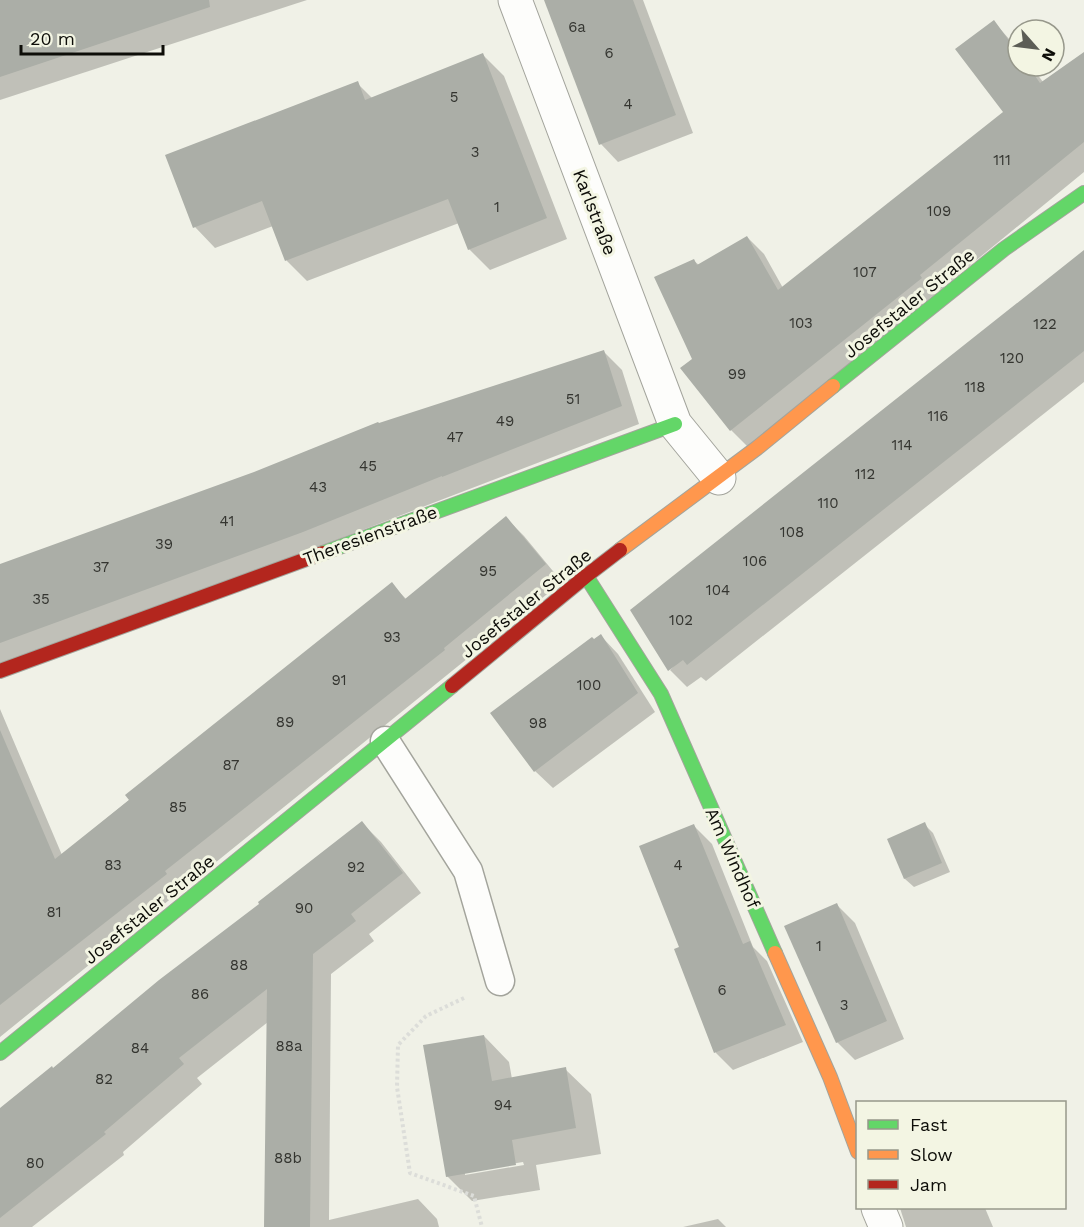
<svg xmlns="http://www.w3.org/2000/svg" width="1084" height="1227" viewBox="0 0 1084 1227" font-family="'Work Sans',sans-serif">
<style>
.shadow{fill:#0003;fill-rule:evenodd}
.building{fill:#abaea7}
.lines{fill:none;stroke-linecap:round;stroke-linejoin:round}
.lane-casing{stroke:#a3a49c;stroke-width:31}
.street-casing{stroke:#a3a49c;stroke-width:35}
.fast-casing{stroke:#a3a49c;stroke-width:16}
.slow-casing{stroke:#a3a49c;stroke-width:16}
.jam-casing{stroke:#a3a49c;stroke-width:16}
.path{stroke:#dcddd9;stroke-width:4;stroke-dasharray:3 3;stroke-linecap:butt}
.lane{stroke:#fdfdfb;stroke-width:28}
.street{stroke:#fdfdfb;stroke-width:33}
.fast{stroke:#63d668;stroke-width:14}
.slow{stroke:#ff974d;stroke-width:14}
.jam{stroke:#b3261e;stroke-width:14}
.labels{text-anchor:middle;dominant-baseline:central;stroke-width:6;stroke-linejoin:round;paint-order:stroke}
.number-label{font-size:15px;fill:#343530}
.street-label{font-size:18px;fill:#0d0d08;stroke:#f3f5e3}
</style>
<rect width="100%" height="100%" fill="#f0f1e7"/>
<!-- shadow -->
<g class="shadow">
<polygon points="0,0 307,0 0,100"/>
<polygon points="546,0 643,0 693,133 618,162 601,144"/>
<polygon points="994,22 1018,49 1018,66 1031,66 1043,82 1084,53 1084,172 748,447 731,430 682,369 694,359 694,261 699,265 747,237 764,254 783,288 1005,113"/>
<polygon points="483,55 504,76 567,239 490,270 469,249 459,223 307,281 287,261 273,226 215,248 195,227 357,83 373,99"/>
<polygon points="1084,251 1084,382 706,681 701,677 687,687 670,670"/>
<polygon points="604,352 622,370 639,424 0,669 0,566 255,473 379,425"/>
<polygon points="506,518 524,536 562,582 0,1037 0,709 62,855 392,584 407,600"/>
<polygon points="601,636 618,654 655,712 553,788 535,771 595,641"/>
<polygon points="362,823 381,842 421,893 369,934 374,941 331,974 329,1220 418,1199 437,1219 439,1227 266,1227 268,1022 197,1078 202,1084 123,1152 124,1155 32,1227 0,1227 0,1110 53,1070"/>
<polygon points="924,824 933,833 950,872 914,887 905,879 889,839"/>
<polygon points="694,826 712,844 753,947 767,961 803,1042 733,1070 716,1053 675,950 681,948"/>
<polygon points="837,905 855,923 904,1039 855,1060 837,1042"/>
<path d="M484 1036 509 1062 512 1079 565 1069 591 1094 601 1154 536 1165 540 1190 472 1201 447 1176ZM523 1162 524 1165 465 1175V1172Z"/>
<polygon points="900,1208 985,1208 993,1227 906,1227"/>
<polygon points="718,1219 726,1227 683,1227"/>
</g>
<!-- building -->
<g class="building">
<polygon points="0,0 209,0 210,7 0,77"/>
<polygon points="544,0 633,0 676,115 599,145"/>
<polygon points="994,20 1018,53 1018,66 1028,66 1040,83 1084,52 1084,142 920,275 922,278 730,431 680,368 692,359 654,277 694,259 697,265 747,236 778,290 1003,112 955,49"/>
<polygon points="483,53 547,218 468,250 448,199 285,261 262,201 193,228 165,155 358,81 365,100"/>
<polygon points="1084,250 1084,351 687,665 683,660 668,671 630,610"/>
<polygon points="604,350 622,406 442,477 442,476 303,532 0,643 0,564 254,472 378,422 379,423"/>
<polygon points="506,516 546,564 444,648 445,650 165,871 167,874 0,1005 0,730 55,859 129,800 125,795 392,582 405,599"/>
<polygon points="601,634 638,693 534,772 490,713 592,637 594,639"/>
<polygon points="362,821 403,873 351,914 356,921 313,954 310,1227 264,1227 267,989 179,1058 184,1064 104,1132 106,1134 0,1218 0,1108 52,1066 53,1068 159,980 259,904 258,902"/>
<polygon points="925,822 942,863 904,879 887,839"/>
<polygon points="694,824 743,944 750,941 786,1025 714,1053 674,949 679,947 639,846"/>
<polygon points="837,903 887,1021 836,1043 784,926"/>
<polygon points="484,1035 492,1081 566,1067 576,1128 512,1140 516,1165 446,1177 423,1045"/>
</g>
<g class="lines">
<defs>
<polyline id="lane" points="385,741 468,871 500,981"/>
<g id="street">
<polyline points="515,0 675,424 719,478"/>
<polyline points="878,1208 886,1227"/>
</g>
<g id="fast">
<polyline points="833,386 1004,249 1084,193"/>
<polyline points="323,553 675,424"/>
<polyline points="586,576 661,694 775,953"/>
<polyline points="0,1053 452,686"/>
</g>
<g id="slow">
<polyline points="620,550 757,448 833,386"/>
<polyline points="775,953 830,1077 858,1152"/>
</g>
<g id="jam">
<polyline points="0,671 323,553"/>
<polyline points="452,686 586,576 620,550"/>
</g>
</defs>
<!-- lane casing -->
<use href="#lane" class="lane-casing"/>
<!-- street casing -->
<use href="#street" class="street-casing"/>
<!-- fast casing -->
<use href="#fast" class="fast-casing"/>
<!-- slow casing -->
<use href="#slow" class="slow-casing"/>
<!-- jam casing -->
<use href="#jam" class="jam-casing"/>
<!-- path -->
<polyline class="path" points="464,998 426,1016 398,1045 397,1087 410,1173 474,1196 482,1227"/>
<!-- lane -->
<use href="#lane" class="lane"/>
<!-- street -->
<use href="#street" class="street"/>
<!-- fast -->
<use href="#fast" class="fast"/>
<!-- slow -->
<use href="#slow" class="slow"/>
<!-- jam -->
<use href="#jam" class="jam"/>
</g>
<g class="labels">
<!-- number labels -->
<g class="number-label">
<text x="577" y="27">6a</text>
<text x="609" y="53">6</text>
<text x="454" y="97">5</text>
<text x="628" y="104">4</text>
<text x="475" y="152">3</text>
<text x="1002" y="160">111</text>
<text x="497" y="207">1</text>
<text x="939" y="211">109</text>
<text x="865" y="272">107</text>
<text x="801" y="323">103</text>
<text x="1045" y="324">122</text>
<text x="1012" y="358">120</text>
<text x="737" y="374">99</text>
<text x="975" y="387">118</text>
<text x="573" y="399">51</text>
<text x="938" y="416">116</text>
<text x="505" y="421">49</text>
<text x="455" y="437">47</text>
<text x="902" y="445">114</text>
<text x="368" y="466">45</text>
<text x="865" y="474">112</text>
<text x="318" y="487">43</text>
<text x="828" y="503">110</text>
<text x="227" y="521">41</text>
<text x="792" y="532">108</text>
<text x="164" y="544">39</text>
<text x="755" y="561">106</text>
<text x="101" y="567">37</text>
<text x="488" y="571">95</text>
<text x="718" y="590">104</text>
<text x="41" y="599">35</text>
<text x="681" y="620">102</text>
<text x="392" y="637">93</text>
<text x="339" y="680">91</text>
<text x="589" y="685">100</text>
<text x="285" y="722">89</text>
<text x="538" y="723">98</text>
<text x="231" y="765">87</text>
<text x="178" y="807">85</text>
<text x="113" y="865">83</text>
<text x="678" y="865">4</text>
<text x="356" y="867">92</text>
<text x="304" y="908">90</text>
<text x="54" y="912">81</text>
<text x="819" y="946">1</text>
<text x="239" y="965">88</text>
<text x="722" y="990">6</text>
<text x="200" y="994">86</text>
<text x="844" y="1005">3</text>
<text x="289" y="1046">88a</text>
<text x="140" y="1048">84</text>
<text x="104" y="1079">82</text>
<text x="503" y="1105">94</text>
<text x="288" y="1158">88b</text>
<text x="35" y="1163">80</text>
</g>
<!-- street labels -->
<g class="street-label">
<text transform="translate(595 212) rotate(69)">Karlstraße</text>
<text transform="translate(909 303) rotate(-39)">Josefstaler Straße</text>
<text transform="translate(370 535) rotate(-20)">Theresienstraße</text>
<text transform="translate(526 603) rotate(-39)">Josefstaler Straße</text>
<text transform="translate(733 858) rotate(66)">Am Windhof</text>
<text transform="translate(149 909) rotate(-39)">Josefstaler Straße</text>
</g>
</g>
<!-- legend -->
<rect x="856" y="1101" width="210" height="108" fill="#f3f5e3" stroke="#97988b" stroke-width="1.5"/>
<rect x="868" y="1120" width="30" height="9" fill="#63d668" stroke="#97988b" stroke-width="1.5"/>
<text x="910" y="1131" font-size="18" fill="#0d0d08">Fast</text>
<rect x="868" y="1150" width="30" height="9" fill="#ff974d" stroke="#97988b" stroke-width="1.5"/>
<text x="910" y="1161" font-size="18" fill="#0d0d08">Slow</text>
<rect x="868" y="1180" width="30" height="9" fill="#b3261e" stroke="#97988b" stroke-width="1.5"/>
<text x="910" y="1191" font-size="18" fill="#0d0d08">Jam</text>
<!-- north arrow -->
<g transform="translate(1036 48) rotate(118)"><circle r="28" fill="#f3f5e3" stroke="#97988b" stroke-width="1.5"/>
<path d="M0-4.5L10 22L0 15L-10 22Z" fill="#5c5d56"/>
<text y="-9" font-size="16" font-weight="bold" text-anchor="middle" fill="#0d0d08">N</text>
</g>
<!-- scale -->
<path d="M21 45v9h142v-9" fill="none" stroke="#0d0d08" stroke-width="3"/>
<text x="30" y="45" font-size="18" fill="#0d0d08" stroke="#f3f5e3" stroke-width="4.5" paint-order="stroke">20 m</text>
</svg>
